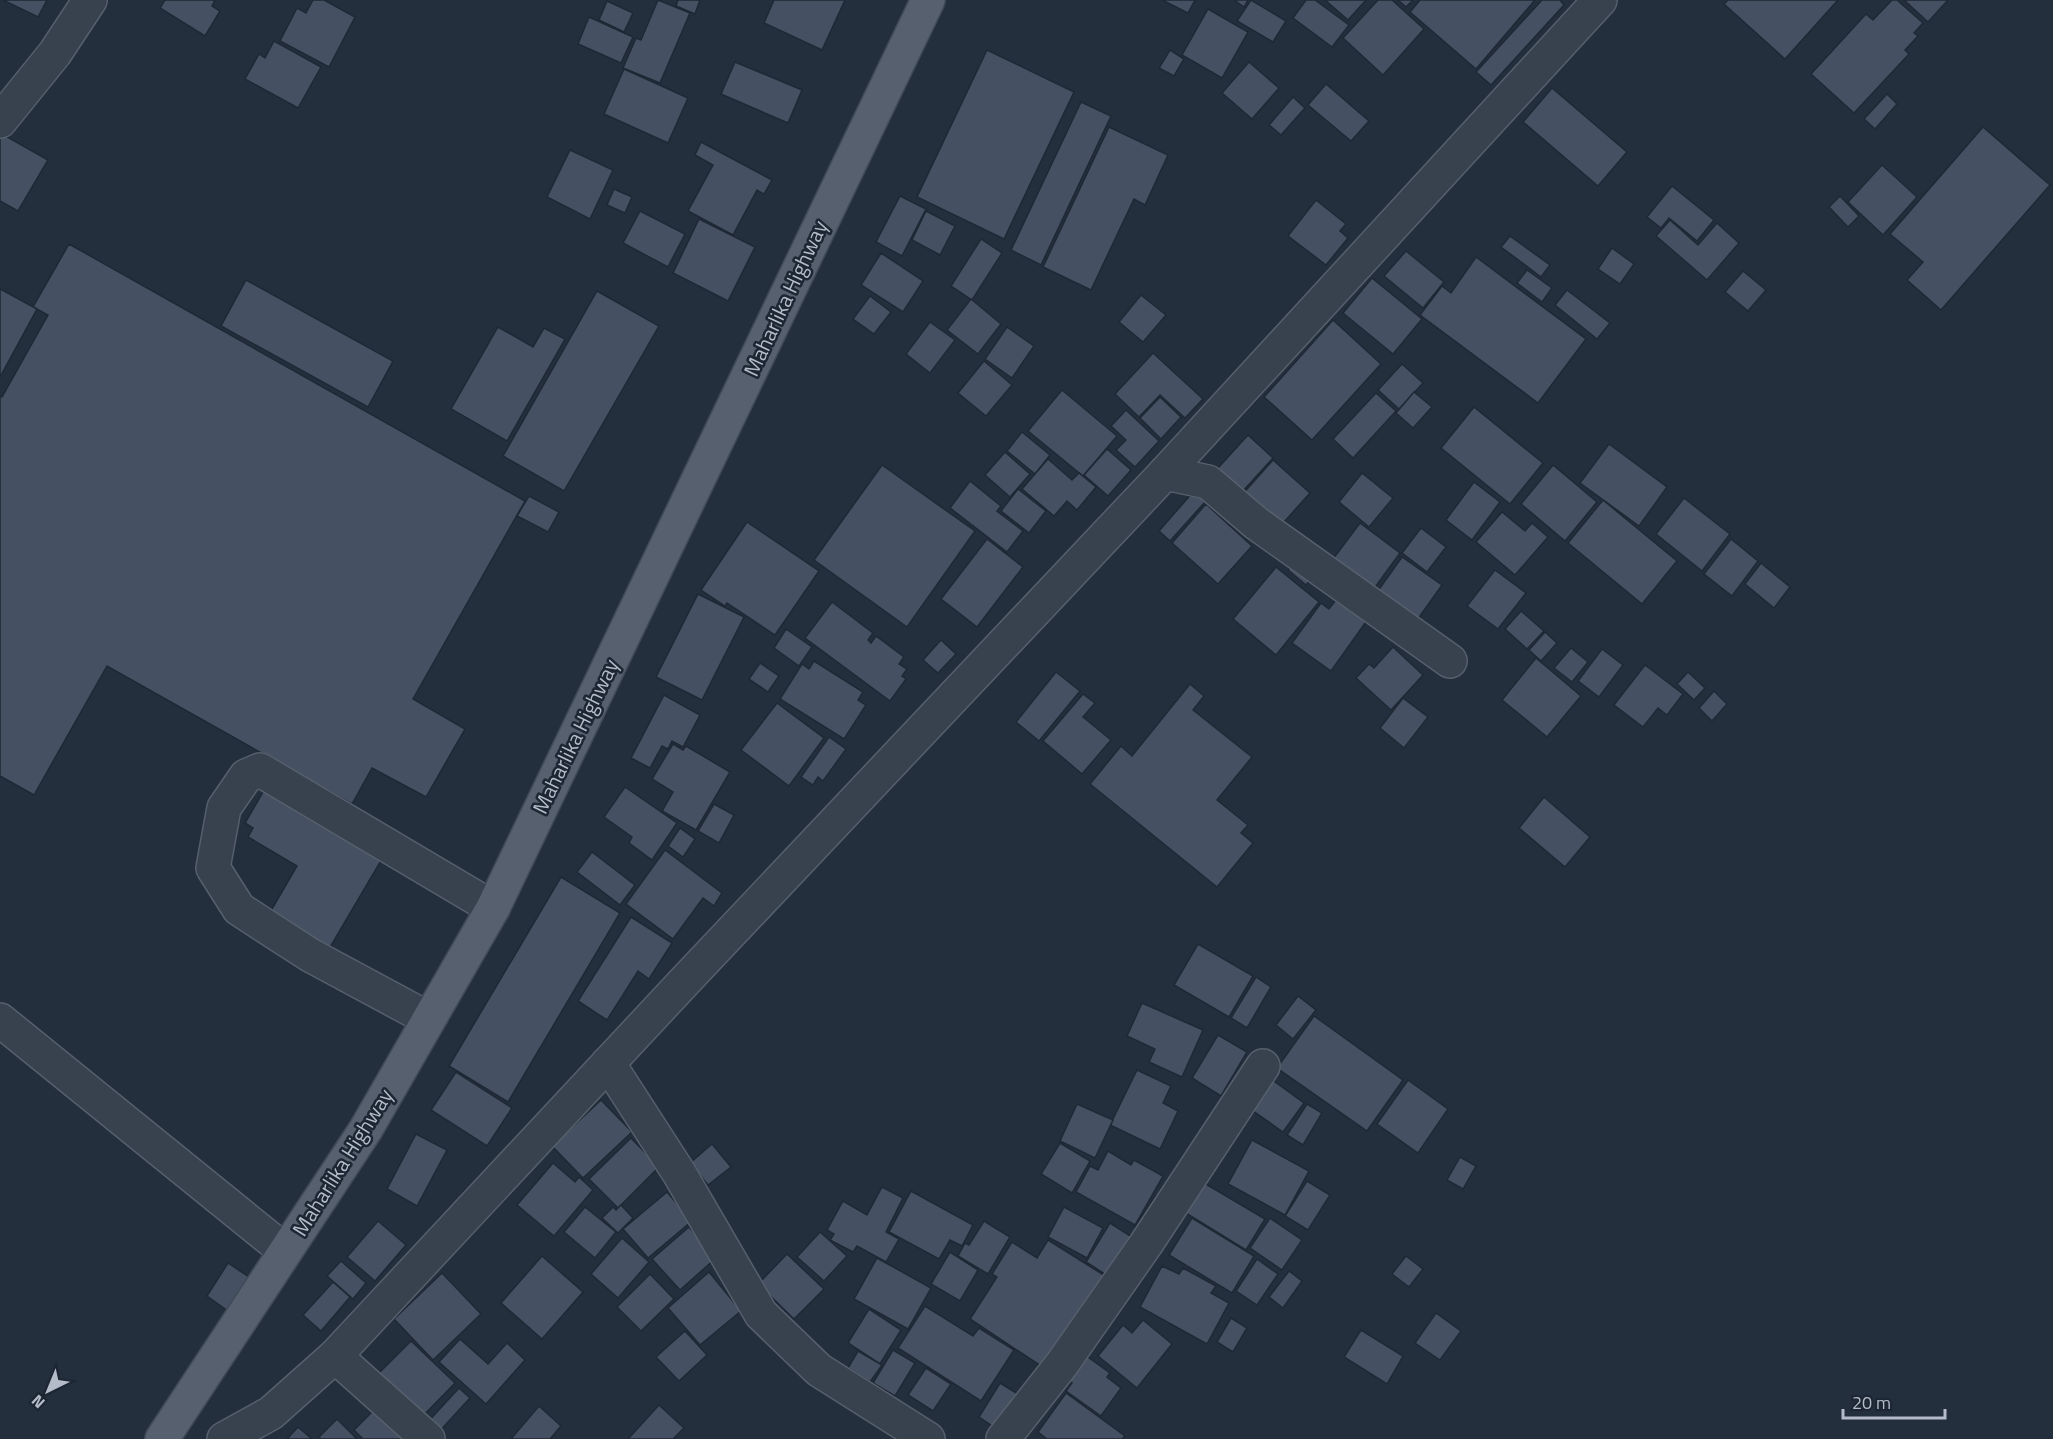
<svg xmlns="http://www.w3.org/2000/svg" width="2053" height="1439" viewBox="0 0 2053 1439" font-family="'Titillium Web',sans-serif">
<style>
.building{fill:#455162;stroke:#1f2835;stroke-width:1.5}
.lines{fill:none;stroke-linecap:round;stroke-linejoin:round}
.minor-casing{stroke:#565f6c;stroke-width:36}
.major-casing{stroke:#414a57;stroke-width:36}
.minor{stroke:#38414e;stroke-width:33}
.major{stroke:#56606e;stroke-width:33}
.labels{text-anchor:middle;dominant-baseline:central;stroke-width:5;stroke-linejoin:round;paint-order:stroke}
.street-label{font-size:21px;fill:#b4bcc9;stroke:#1d2633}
</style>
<rect width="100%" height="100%" fill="#242f3e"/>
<!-- building -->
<g class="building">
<polygon points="3,0 47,0 38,17"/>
<polygon points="165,0 215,0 212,6 220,11 205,36 160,8"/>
<polygon points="313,0 324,0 355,17 329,67 280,41 297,8 306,13"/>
<polygon points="658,0 690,13 660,83 623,68 636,38 641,40"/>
<polygon points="678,0 700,0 695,14 676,6"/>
<polygon points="774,0 845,0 822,50 764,23"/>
<polygon points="1162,0 1195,0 1188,13"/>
<polygon points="1234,0 1248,0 1244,7"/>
<polygon points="1251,0 1286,21 1273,42 1237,21"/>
<polygon points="1306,0 1315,0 1349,25 1332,47 1293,18"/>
<polygon points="1325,0 1366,0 1348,20"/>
<polygon points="1378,0 1392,0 1424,29 1383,75 1343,38"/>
<polygon points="1398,0 1413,0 1406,7"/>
<polygon points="1420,0 1535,0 1476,69 1410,12"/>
<polygon points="1542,0 1560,0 1564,5 1491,85 1476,72"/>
<polygon points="1728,0 1838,0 1785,59 1724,4"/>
<polygon points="1892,0 1897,0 1923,23 1914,33 1918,36 1905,50 1909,54 1854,113 1811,74 1866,14 1873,20"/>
<polygon points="1904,0 1948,0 1928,22"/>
<polygon points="607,1 633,13 624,32 599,20"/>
<polygon points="1208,9 1248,32 1222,78 1182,55"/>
<polygon points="589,17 633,37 621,63 578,44"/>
<polygon points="274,41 321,67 298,108 245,79 259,54 265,58"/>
<polygon points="987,50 1074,92 1004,239 917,197"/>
<polygon points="1170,50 1184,59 1174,76 1159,68"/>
<polygon points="735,62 802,90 788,123 721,94"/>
<polygon points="1249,62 1279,88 1252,119 1222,93"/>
<polygon points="624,69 688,98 668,143 604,114"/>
<polygon points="1326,84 1369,121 1351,141 1308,105"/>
<polygon points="1552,88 1627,152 1598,186 1523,122"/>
<polygon points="1887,94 1897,104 1875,129 1864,119"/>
<polygon points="1293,97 1305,108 1281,135 1269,125"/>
<polygon points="1081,102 1111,116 1041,265 1011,250"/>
<polygon points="1109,127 1168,155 1145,205 1134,199 1091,290 1043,267"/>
<polygon points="1983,127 2050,185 1941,310 1907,280 1923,262 1890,234"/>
<polygon points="0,133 48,160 18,211 0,201"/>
<polygon points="701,142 772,180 764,194 757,190 733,235 688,211 713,165 695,155"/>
<polygon points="570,150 613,170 590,219 547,197"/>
<polygon points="1882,165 1917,197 1883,235 1848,202"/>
<polygon points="1672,186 1714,220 1697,241 1669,218 1661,228 1647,217"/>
<polygon points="614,189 632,197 625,213 607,205"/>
<polygon points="900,196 926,209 902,256 876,242"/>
<polygon points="1840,196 1859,216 1848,227 1829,207"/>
<polygon points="1316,200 1346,224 1340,231 1348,238 1326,265 1288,236"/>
<polygon points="640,211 685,234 668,267 623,243"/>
<polygon points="926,211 955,226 940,255 912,240"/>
<polygon points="699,219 755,247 728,301 673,273"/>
<polygon points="1670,220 1698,245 1717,223 1739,243 1707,280 1656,236"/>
<polygon points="1510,236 1550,265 1541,277 1501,247"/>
<polygon points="981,239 1002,253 972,300 951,286"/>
<polygon points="69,244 525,501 413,699 465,729 426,797 372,768 352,804 107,666 34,795 0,776 0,396 2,397 48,315 33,307"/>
<polygon points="1612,248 1634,264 1620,284 1598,269"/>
<polygon points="1406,251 1444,282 1423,308 1384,276"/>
<polygon points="881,253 923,281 903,312 861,285"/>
<polygon points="1476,257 1586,339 1538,403 1420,315 1442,286 1451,293"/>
<polygon points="1527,270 1552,288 1542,302 1517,283"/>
<polygon points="1743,271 1766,290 1748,311 1725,292"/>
<polygon points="1372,278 1422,319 1393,354 1343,313"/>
<polygon points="246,280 393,361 368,407 221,326"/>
<polygon points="0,289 37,309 0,377"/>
<polygon points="1567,290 1610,323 1597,339 1555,305"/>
<polygon points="597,291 659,326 564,491 503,456"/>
<polygon points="1141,295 1166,315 1143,342 1119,322"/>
<polygon points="870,296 891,312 874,334 853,319"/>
<polygon points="971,299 1001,324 978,354 947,330"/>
<polygon points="1333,320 1381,364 1312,440 1264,397"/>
<polygon points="930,322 955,340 930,373 906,354"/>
<polygon points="498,327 533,347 544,328 565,339 507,441 451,409"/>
<polygon points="1007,327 1034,346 1012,378 985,359"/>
<polygon points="1153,353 1203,399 1185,418 1160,395 1139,417 1115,394"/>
<polygon points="984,361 1012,385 986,416 958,393"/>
<polygon points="1402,364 1423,383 1399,409 1378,390"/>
<polygon points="1062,390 1117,436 1083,476 1028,431"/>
<polygon points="1414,392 1432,407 1413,428 1396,413"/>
<polygon points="1376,393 1396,411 1353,458 1333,439"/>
<polygon points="1160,397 1181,417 1161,439 1140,418"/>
<polygon points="1474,407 1543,463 1510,504 1441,448"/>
<polygon points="1126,410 1159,441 1135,467 1116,450 1126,440 1111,426"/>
<polygon points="1022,432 1050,455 1035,474 1007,451"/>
<polygon points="1248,435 1273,458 1243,491 1218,468"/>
<polygon points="1609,444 1667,487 1639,526 1580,483"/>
<polygon points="1107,449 1131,470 1108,496 1084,475"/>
<polygon points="1005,452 1030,474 1010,497 985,475"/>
<polygon points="1048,459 1072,480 1079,473 1096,487 1077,510 1067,501 1054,516 1022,489"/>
<polygon points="1273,460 1310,493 1276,531 1239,498"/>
<polygon points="882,465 975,531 907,627 814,560"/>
<polygon points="1553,465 1597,502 1565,541 1521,504"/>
<polygon points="1362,473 1393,498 1369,527 1339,502"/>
<polygon points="970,481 1001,506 997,511 1023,531 1007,552 950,508"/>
<polygon points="1474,482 1500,502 1472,540 1446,520"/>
<polygon points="1018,489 1046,511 1029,533 1001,511"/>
<polygon points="1194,491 1205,502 1170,541 1159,531"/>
<polygon points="529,496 559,512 548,532 517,516"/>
<polygon points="1684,498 1730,534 1702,571 1656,534"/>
<polygon points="1603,500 1677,561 1642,604 1568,543"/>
<polygon points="1206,504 1252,546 1218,584 1172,543"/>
<polygon points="1502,512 1525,531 1532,523 1548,537 1515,575 1476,542"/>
<polygon points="747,522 819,571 775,635 727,603 725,606 701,590"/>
<polygon points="1360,523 1400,553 1373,590 1333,559"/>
<polygon points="1421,528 1446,547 1427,572 1402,553"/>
<polygon points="987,539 1023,567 977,627 941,599"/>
<polygon points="1731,539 1758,561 1732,596 1704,574"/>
<polygon points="1402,557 1442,585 1415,623 1375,595"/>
<polygon points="1297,560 1314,575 1306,585 1288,570"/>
<polygon points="1761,563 1790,587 1774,608 1745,584"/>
<polygon points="1276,567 1319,602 1276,655 1233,619"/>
<polygon points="1495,570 1526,593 1498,629 1467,606"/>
<polygon points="698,594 744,617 702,700 656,677"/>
<polygon points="1338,597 1368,619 1331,671 1292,643 1321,603 1329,609"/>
<polygon points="832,602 873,633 868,640 871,643 876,636 904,657 899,664 907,669 902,676 906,679 890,701 805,638"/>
<polygon points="1521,611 1544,631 1527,649 1505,629"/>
<polygon points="786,629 812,647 799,666 774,648"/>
<polygon points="1545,632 1557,643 1541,661 1529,650"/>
<polygon points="941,640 956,654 938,673 923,660"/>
<polygon points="1393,647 1423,675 1391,710 1356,678 1369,664 1374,668"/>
<polygon points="1571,648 1588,662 1572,682 1554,668"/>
<polygon points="1602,649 1623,665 1599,697 1578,681"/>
<polygon points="1536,658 1581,696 1547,737 1502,700"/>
<polygon points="814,661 863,692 858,700 866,705 844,739 780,699 802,664 809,669"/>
<polygon points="760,663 779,676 768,692 749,679"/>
<polygon points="1645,665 1683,694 1667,715 1658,708 1643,727 1614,705"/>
<polygon points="1056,672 1080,691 1039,741 1016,722"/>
<polygon points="1688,672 1705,688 1694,700 1677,684"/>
<polygon points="1190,684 1204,696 1193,710 1252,757 1217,800 1248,825 1241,833 1253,843 1217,887 1090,784 1121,746 1132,756"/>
<polygon points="1714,691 1727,704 1712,721 1699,708"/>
<polygon points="1083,694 1095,703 1083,717 1111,740 1082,774 1043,741"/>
<polygon points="664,695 700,715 683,747 672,741 668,749 662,746 650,768 631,758"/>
<polygon points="1403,698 1428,717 1404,748 1380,728"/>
<polygon points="777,703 824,738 789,786 741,750"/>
<polygon points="829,737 846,749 823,781 818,777 813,785 801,777"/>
<polygon points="673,744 683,750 686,746 730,772 696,830 662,811 673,792 652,779"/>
<polygon points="267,785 382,859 329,949 269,914 297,866 248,837 253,828 245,823"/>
<polygon points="625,787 677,823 652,860 629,843 632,837 604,817"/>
<polygon points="1544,797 1590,837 1565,867 1519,828"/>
<polygon points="714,804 734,815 719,843 698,831"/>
<polygon points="680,828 695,839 683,857 668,846"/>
<polygon points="665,850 722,893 714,906 703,898 673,939 626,904"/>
<polygon points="592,852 635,885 620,905 577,872"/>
<polygon points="561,877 620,913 508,1102 449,1066"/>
<polygon points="631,917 672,943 649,979 638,971 607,1020 578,1001"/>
<polygon points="1198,944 1253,976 1229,1017 1174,985"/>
<polygon points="1256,977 1271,987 1247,1028 1231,1018"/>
<polygon points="1298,996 1316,1010 1293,1039 1276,1025"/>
<polygon points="1142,1003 1203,1030 1182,1077 1149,1062 1155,1049 1127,1036"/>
<polygon points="1314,1016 1403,1080 1367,1131 1277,1068"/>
<polygon points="1218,1035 1247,1052 1221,1096 1192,1078"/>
<polygon points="1137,1070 1171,1086 1163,1103 1178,1111 1160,1149 1110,1125"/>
<polygon points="456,1072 512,1108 487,1146 431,1110"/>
<polygon points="1271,1079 1304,1103 1283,1132 1249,1108"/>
<polygon points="1408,1080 1448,1109 1418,1153 1377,1124"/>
<polygon points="601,1100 632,1132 583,1178 552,1146"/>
<polygon points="1077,1104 1113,1120 1095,1158 1060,1141"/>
<polygon points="1307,1104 1322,1113 1303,1145 1287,1135"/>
<polygon points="416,1134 447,1150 417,1206 387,1189"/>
<polygon points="631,1138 659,1167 618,1208 589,1179"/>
<polygon points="1252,1140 1309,1171 1285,1215 1228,1184"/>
<polygon points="1060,1143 1090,1161 1072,1193 1041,1174"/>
<polygon points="712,1144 731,1167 708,1185 690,1163"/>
<polygon points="1108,1151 1131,1165 1134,1160 1163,1176 1135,1225 1076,1192 1090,1166 1098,1170"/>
<polygon points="1460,1157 1476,1166 1463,1189 1447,1180"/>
<polygon points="553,1163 575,1182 579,1177 593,1190 554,1236 517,1205"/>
<polygon points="1194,1177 1265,1219 1246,1250 1176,1207"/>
<polygon points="1307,1181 1330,1195 1308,1230 1285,1216"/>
<polygon points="882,1187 903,1198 886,1232 899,1239 886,1262 857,1246 853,1252 830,1240 834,1234 827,1230 843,1201 867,1215"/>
<polygon points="911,1191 973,1225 962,1246 950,1240 939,1259 889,1232"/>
<polygon points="667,1192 692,1221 648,1258 623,1229"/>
<polygon points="1155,1196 1168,1204 1148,1235 1135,1227"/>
<polygon points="621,1205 633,1218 618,1233 602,1218 613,1207 616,1210"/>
<polygon points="585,1207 616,1232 595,1258 564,1232"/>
<polygon points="1064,1207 1103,1228 1087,1258 1048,1237"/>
<polygon points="1192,1218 1254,1256 1232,1293 1169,1255"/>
<polygon points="1270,1218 1302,1240 1282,1270 1250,1248"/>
<polygon points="378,1221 406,1245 375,1281 347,1257"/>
<polygon points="984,1221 1010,1237 988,1274 958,1256 965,1243 969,1245"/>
<polygon points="1110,1223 1132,1237 1108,1276 1086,1262"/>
<polygon points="689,1227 716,1258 680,1290 652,1259"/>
<polygon points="820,1232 847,1256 824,1281 797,1257"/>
<polygon points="622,1238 649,1262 618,1298 591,1274"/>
<polygon points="1048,1240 1110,1279 1050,1372 970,1319 997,1277 992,1274 1012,1242 1037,1258"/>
<polygon points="950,1252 978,1270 960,1301 931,1284"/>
<polygon points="787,1254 824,1289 794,1319 758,1284"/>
<polygon points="542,1256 583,1292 542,1339 501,1303"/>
<polygon points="1406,1256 1423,1269 1409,1287 1392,1274"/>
<polygon points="877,1258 931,1288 908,1329 854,1299"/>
<polygon points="1257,1259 1278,1274 1257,1305 1236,1291"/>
<polygon points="341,1261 366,1283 353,1299 327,1276"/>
<polygon points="228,1263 249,1277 228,1311 207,1296"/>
<polygon points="1162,1266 1179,1274 1183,1268 1216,1286 1211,1293 1229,1303 1207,1344 1140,1307"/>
<polygon points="1289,1271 1302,1281 1283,1308 1269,1297"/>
<polygon points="709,1272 741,1311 700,1345 668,1308"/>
<polygon points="442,1273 481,1314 433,1360 394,1319"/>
<polygon points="650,1274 674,1299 641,1331 617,1307"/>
<polygon points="333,1282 350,1297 321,1331 303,1315"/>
<polygon points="925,1306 973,1336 979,1328 1014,1350 981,1401 898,1348"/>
<polygon points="869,1309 901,1330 880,1364 848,1343"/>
<polygon points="1436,1313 1461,1331 1440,1360 1415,1343"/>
<polygon points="1231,1318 1247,1328 1233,1352 1217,1342"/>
<polygon points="1143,1320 1172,1344 1137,1388 1098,1356 1123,1325 1132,1333"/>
<polygon points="1361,1330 1403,1356 1387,1384 1344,1357"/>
<polygon points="685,1331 707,1355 679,1381 656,1357"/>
<polygon points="460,1339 488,1364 507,1343 525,1360 486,1404 439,1362"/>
<polygon points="411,1341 455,1383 418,1421 374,1378"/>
<polygon points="893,1350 915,1363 895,1396 873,1383"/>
<polygon points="1078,1350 1110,1373 1107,1377 1121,1388 1101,1416 1066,1391 1072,1383 1060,1375"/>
<polygon points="858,1351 882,1365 870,1382 848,1368"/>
<polygon points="926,1368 951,1384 933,1411 908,1395"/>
<polygon points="1000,1383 1018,1394 997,1429 979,1417"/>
<polygon points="459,1388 470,1398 437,1434 426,1424"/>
<polygon points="1066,1393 1125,1436 1122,1439 1047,1439 1038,1432"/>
<polygon points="382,1402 410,1430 401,1439 363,1439 354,1430"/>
<polygon points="659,1405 684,1428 673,1439 628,1439"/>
<polygon points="539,1406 561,1426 550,1439 511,1439"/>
<polygon points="337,1419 357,1439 321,1439 319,1437"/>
<polygon points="298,1427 312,1439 287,1439"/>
</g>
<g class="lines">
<defs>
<g id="minor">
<polyline points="0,121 55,53 90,0"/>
<polyline points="1165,473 1208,482 1256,523 1450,661"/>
<polyline points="429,1019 310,955 239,909 213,868 224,808 246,776 260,770 493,908"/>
<polyline points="0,1020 285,1251"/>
<polyline points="608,1063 679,1173 761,1314 819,1370 928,1439"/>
<polyline points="335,1356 428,1439"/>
<polyline points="224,1439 271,1413 335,1356 684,982 1165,473 1600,0"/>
<polyline points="1003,1439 1062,1364 1146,1244 1263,1066"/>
</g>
<polyline id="major" points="162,1439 366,1129 493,908 928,0"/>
</defs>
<!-- minor casing -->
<use href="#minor" class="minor-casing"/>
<!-- major casing -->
<use href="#major" class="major-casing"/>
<!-- minor -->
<use href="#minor" class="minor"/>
<!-- major -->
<use href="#major" class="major"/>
</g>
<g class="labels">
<!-- street labels -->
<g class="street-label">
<text transform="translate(785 298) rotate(-65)">Maharlika Highway</text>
<text transform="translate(575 736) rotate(-64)">Maharlika Highway</text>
<text transform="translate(342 1162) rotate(-58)">Maharlika Highway</text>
</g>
</g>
<!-- north arrow -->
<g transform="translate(48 1391) rotate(223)" stroke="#1d2633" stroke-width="4.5" paint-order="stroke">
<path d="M0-4.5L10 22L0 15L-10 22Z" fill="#b4bcc9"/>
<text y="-9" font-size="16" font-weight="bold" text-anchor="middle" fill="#b4bcc9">N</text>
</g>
<!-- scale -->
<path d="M1843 1409v9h102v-9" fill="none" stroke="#b4bcc9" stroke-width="3"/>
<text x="1852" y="1409" font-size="18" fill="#b4bcc9" stroke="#1d2633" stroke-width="4.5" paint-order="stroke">20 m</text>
</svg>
